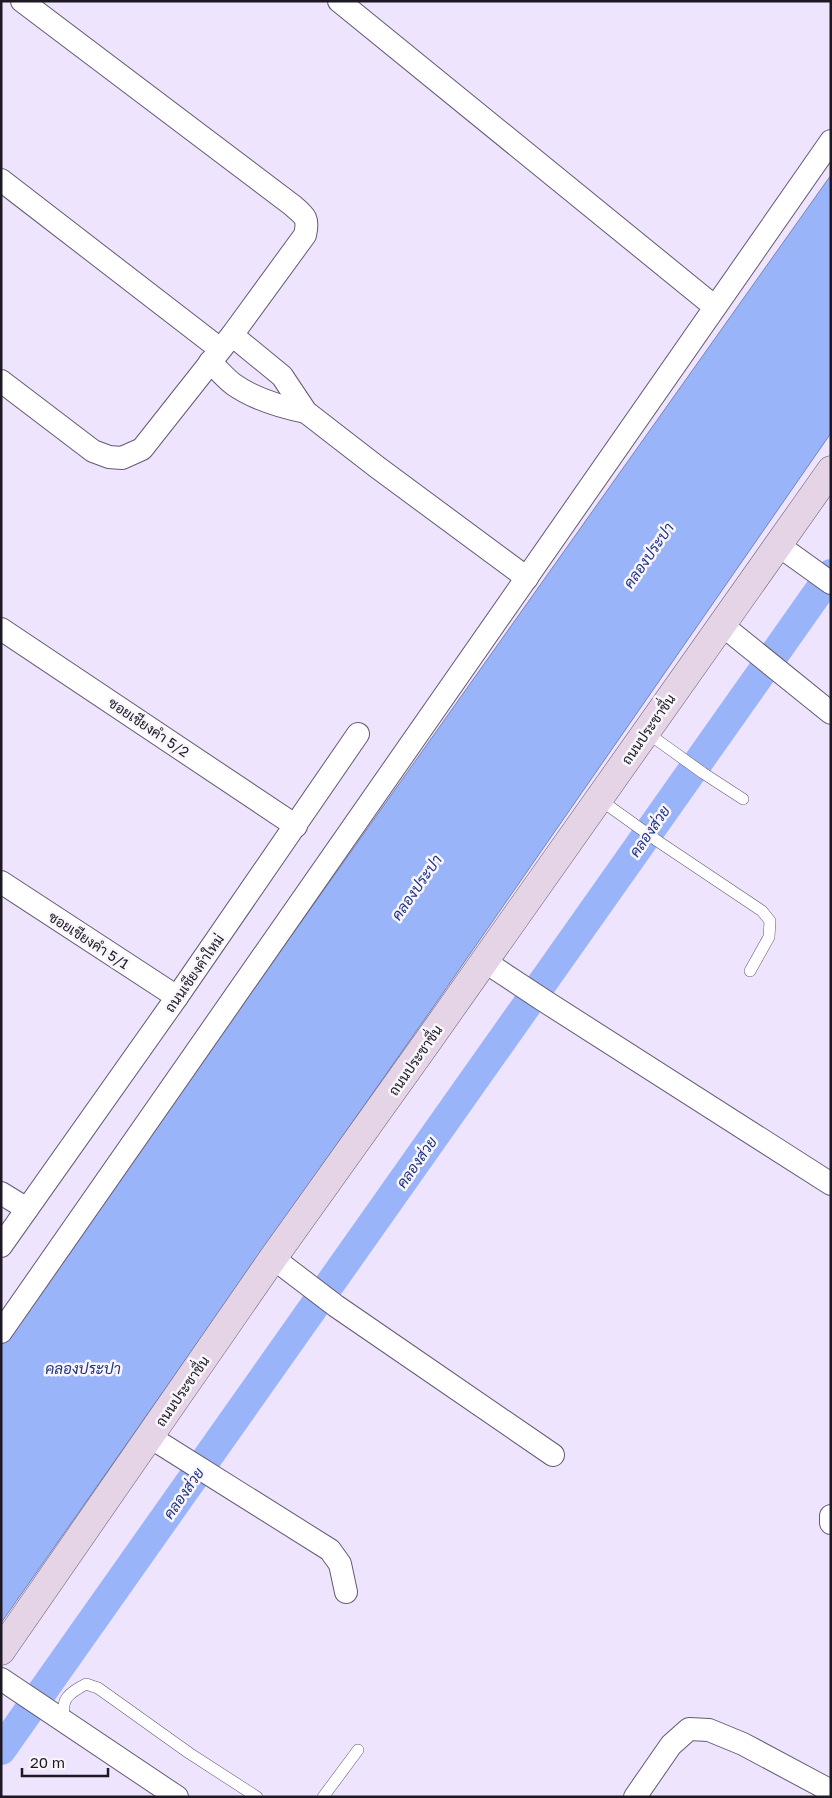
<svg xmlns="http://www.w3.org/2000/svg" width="832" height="1798" viewBox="0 0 832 1798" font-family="'Golos Text',Sarabun,sans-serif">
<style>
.water{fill:#99b4f9;stroke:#7485b9}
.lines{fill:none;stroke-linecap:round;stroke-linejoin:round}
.canal{stroke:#99b4f9;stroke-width:30}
.lane-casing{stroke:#655973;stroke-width:12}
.street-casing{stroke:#655973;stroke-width:24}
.secondary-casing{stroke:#655973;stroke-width:29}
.lane{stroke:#fff;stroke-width:11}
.street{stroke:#fff;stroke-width:22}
.secondary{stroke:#e5d4e6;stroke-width:28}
.labels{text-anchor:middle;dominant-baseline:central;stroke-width:5;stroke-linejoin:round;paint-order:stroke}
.street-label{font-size:14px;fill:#1d1823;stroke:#f8f5fb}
.water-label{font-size:15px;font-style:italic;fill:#1f3482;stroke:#f8f5fb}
</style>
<rect width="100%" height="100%" fill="#efe4fd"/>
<!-- water -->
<polygon class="water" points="831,175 831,433 436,1003 1,1623 1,1345"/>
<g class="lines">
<!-- canal -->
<polyline class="canal" points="1,1750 831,574"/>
<defs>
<g id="lane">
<polyline points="646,732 703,773 743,799"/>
<polyline points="599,799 659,842 762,911 770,921 769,937 750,971"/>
<path d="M64 1720C61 1698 68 1694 86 1684L98 1688 189 1753 257 1797"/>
<polyline points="323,1797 358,1750"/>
</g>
<g id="street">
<polyline points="339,1 715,307"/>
<polyline points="1,180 220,349"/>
<polyline points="232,335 282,376 306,412 377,467 527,578"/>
<path d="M210 362C218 369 225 378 233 384 254 399 281 407 306 412"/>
<path d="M1 381 93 451 109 457 122 458 142 449 232 335 305 235C309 218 305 216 292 205L22 1"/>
<polyline points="778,545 831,583"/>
<polyline points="722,625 831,713"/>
<polyline points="1,629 296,826"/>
<polyline points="1,882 177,997"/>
<polyline points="484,961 543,1000 831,1184"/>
<polyline points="1,1193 27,1209"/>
<polyline points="1,1246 177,997 358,734"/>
<polyline points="273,1258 336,1306 553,1455"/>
<polyline points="1,1332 831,141"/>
<polyline points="150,1437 330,1550 340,1564 346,1592"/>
<polyline points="831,1516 831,1523"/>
<polyline points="1,1679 177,1797"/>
<polyline points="635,1797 671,1745 689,1729 709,1730 743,1744 831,1791"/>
</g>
<polyline id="secondary" points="1,1651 273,1258 428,1041 831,470"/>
</defs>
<!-- lane casing -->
<use href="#lane" class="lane-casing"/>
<!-- street casing -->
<use href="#street" class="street-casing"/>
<!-- secondary casing -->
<use href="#secondary" class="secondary-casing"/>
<!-- lane -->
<use href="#lane" class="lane"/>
<!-- street -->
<use href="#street" class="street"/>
<!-- secondary -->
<use href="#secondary" class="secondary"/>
</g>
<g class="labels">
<!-- street labels -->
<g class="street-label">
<text transform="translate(149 727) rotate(34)">ซอยเชียงคำ 5/2</text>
<text transform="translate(648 729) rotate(-55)">ถนนประชาชื่น</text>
<text transform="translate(89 940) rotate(33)">ซอยเชียงคำ 5/1</text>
<text transform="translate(194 973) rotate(-55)">ถนนเชียงคำใหม่</text>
<text transform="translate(415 1060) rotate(-55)">ถนนประชาชื่น</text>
<text transform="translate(182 1391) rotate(-55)">ถนนประชาชื่น</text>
</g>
<!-- water labels -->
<g class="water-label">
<text transform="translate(648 555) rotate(-55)">คลองประปา</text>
<text transform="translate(649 831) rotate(-55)">คลองส่วย</text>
<text transform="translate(416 887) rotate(-55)">คลองประปา</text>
<text transform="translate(416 1162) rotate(-55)">คลองส่วย</text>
<text x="83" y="1368">คลองประปา</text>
<text transform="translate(183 1493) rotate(-55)">คลองส่วย</text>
</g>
</g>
<!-- border -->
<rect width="832" height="1798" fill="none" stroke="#1d1823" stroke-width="5"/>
<!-- scale -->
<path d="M22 1768v8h86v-8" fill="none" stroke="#1d1823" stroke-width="2.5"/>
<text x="30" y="1768" font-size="15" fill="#1d1823" stroke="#f8f5fb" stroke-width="4" paint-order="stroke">20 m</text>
</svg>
